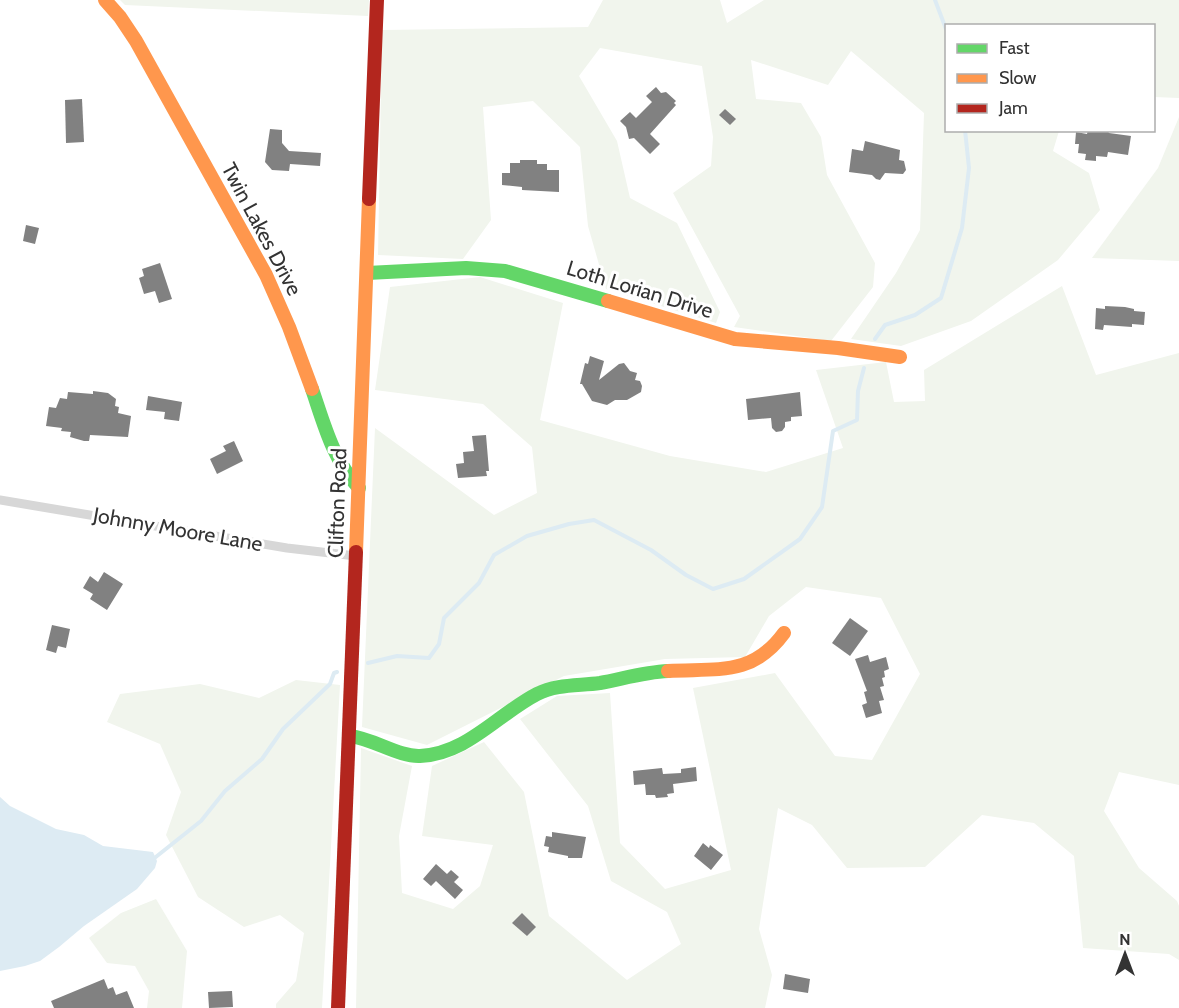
<svg xmlns="http://www.w3.org/2000/svg" width="1179" height="1008" viewBox="0 0 1179 1008" font-family="Cabin,sans-serif">
<style>
.green{fill:#f1f5ed}
.water{fill:#ddebf3}
.lines{fill:none;stroke-linecap:round;stroke-linejoin:round}
.stream{stroke:#ddebf3;stroke-width:4}
.building{fill:#818181}
.street{stroke:#d7d7d7;stroke-width:9}
.fast{stroke:#63d668;stroke-width:14}
.slow{stroke:#ff974d;stroke-width:14}
.jam{stroke:#b3261e;stroke-width:14}
.labels{text-anchor:middle;dominant-baseline:central;stroke-width:6;stroke-linejoin:round;paint-order:stroke}
.street-label{font-size:21px;fill:#333;stroke:#fff}
</style>
<rect width="100%" height="100%" fill="#fff"/>
<!-- green -->
<g class="green">
<polygon points="120,0 369,0 368,16 125,5"/>
<polygon points="603,0 720,0 727,23 764,0 1179,0 1179,98 1154,97 1154,26 946,26 946,130 1059,131 1053,151 1089,173 1100,210 1058,260 971,321 901,346 851,339 896,273 920,230 924,113 851,51 828,85 751,60 756,99 801,103 821,137 827,175 875,263 873,287 831,341 734,327 740,316 673,193 711,166 713,137 702,66 600,48 579,76 617,141 630,198 677,223 720,312 716,323 606,289 588,226 580,147 533,101 483,107 491,220 463,259 378,255 382,30 588,27"/>
<polygon points="1179,117 1179,261 1092,258 1158,168"/>
<polygon points="480,277 563,303 540,420 670,456 766,472 843,448 816,370 886,362 894,402 925,401 924,370 1062,286 1096,375 1179,353 1179,785 1119,772 1104,811 1139,868 1177,901 1179,906 1179,960 1169,954 1083,948 1074,856 1034,823 982,815 925,867 847,868 812,825 778,808 759,929 772,975 765,1008 356,1008 361,748 412,766 399,836 402,893 453,909 480,886 493,845 422,836 432,766 484,742 524,792 549,916 627,980 681,944 667,912 611,881 588,806 520,719 557,696 610,693 620,843 665,889 731,870 693,688 775,673 835,756 872,760 920,674 881,598 806,587 769,616 745,657 665,659 564,676 427,745 362,727 375,428 494,515 537,493 532,447 483,404 375,390 390,287"/>
<polygon points="296,680 340,685 322,1008 276,1008 276,1004 296,981 304,933 280,915 244,927 198,897 166,835 181,792 160,744 107,722 120,694 200,684 259,698"/>
<polygon points="156,899 187,951 182,1008 147,1008 149,991 135,966 107,963 89,938 121,913"/>
</g>
<!-- water -->
<polygon class="water" points="0,797 10,806 56,829 84,835 103,846 153,852 157,861 155,868 137,889 84,926 59,947 40,961 25,966 0,971"/>
<g class="lines">
<!-- stream -->
<g class="stream">
<polyline points="935,0 946,29"/>
<polyline points="875,339 885,325 915,315 941,298 962,228 969,168 965,130"/>
<polyline points="368,663 397,656 429,658 439,644 444,618 479,583 494,555 527,536 569,524 594,520 651,550 686,575 713,589 744,579 800,539 822,507 833,431 857,420 858,391 864,368"/>
<polyline points="152,860 201,821 225,791 262,759 283,729 330,684 334,673 337,672"/>
</g>
</g>
<!-- building -->
<g class="building">
<polygon points="656,87 661,93 666,92 676,101 674,103 676,105 650,134 660,144 650,154 634,138 629,139 626,127 620,121 630,112 636,118 652,102 646,96"/>
<polygon points="82,99 84,142 66,143 65,100"/>
<polygon points="725,109 736,119 730,125 719,115"/>
<polygon points="270,129 282,130 282,143 289,151 321,153 320,166 290,164 289,171 272,170 265,162"/>
<polygon points="1088,130 1100,132 1107,130 1109,133 1131,136 1128,155 1108,152 1107,157 1096,156 1096,161 1085,160 1086,154 1078,153 1079,144 1075,144 1076,132 1087,134"/>
<polygon points="865,141 900,150 899,160 904,161 906,170 903,174 885,173 880,180 876,179 872,175 849,172 852,149 863,151"/>
<polygon points="520,160 537,160 537,164 547,164 547,170 559,170 559,192 522,190 522,187 502,185 502,173 510,173 510,163 520,163"/>
<polygon points="26,225 39,228 35,244 23,241"/>
<polygon points="160,263 172,299 159,303 155,291 144,294 139,278 144,276 142,269"/>
<polygon points="1105,306 1125,307 1134,309 1134,311 1145,312 1144,325 1132,324 1132,327 1104,325 1103,330 1095,329 1096,308 1105,309"/>
<polygon points="590,356 604,361 599,380 619,364 624,363 630,371 637,373 635,380 640,381 642,386 641,392 627,400 615,400 607,405 592,401 582,384 580,384 585,363 588,364"/>
<polygon points="93,391 108,393 116,399 115,406 119,407 118,413 131,416 128,437 90,435 89,441 84,441 70,437 71,432 61,431 62,428 46,426 49,407 56,408 60,398 67,399 68,392 93,394"/>
<polygon points="800,392 802,416 791,417 791,421 785,422 785,427 782,431 776,432 772,428 771,418 748,420 746,399"/>
<polygon points="148,396 182,402 179,421 164,419 165,412 146,410"/>
<polygon points="486,435 489,471 486,471 487,476 458,478 456,464 464,463 463,452 474,451 472,436"/>
<polygon points="234,441 243,461 217,474 210,459 226,451 223,446"/>
<polygon points="104,572 123,584 107,610 90,599 93,594 83,588 90,576 98,582"/>
<polygon points="850,618 868,631 850,656 832,643"/>
<polygon points="52,625 70,629 66,648 58,646 56,653 46,650"/>
<polygon points="868,655 870,662 886,657 889,669 884,671 885,677 882,678 884,686 880,687 884,700 879,701 882,713 866,718 862,705 867,703 864,692 867,691 855,659"/>
<polygon points="696,767 697,781 673,784 674,793 667,794 668,797 656,798 655,795 646,795 645,784 634,785 633,771 662,768 663,774 681,773 681,769"/>
<polygon points="552,832 586,837 582,858 568,858 568,856 548,852 549,847 544,846 546,836 552,837"/>
<polygon points="703,843 709,848 710,845 723,855 711,870 694,856"/>
<polygon points="436,864 447,874 451,870 459,877 454,882 463,890 455,899 436,881 431,886 423,879"/>
<polygon points="522,913 536,927 527,936 512,923"/>
<polygon points="785,974 810,979 808,993 783,989"/>
<polygon points="104,979 108,989 113,987 116,995 127,991 134,1008 54,1008 51,1001"/>
<polygon points="232,991 233,1007 209,1008 208,992"/>
</g>
<g class="lines">
<!-- street -->
<polyline class="street" points="0,500 287,548 356,556"/>
<!-- fast -->
<g class="fast">
<polyline points="367,273 466,268 505,271 608,301"/>
<path d="M312 389C324 424 333 460 359 488"/>
<path d="M350 736C374 739 399 757 420 756 467 754 498 714 537 694 557 684 578 686 600 683 622 679 645 672 668 671"/>
</g>
<!-- slow -->
<g class="slow">
<polyline points="105,0 120,17 136,41 266,275 289,327 312,389"/>
<polyline points="608,301 735,339 838,348 900,357"/>
<polyline points="356,552 369,199"/>
<path d="M668 671C716 668 752 677 784 633"/>
</g>
<!-- jam -->
<g class="jam">
<polyline points="369,199 377,0"/>
<polyline points="338,1008 356,552"/>
</g>
</g>
<g class="labels">
<!-- street labels -->
<g class="street-label">
<text transform="translate(262 229) rotate(62)">Twin Lakes Drive</text>
<text transform="translate(640 289) rotate(17)">Loth Lorian Drive</text>
<text transform="translate(337 503) rotate(-88)">Clifton Road</text>
<text transform="translate(178 529) rotate(10)">Johnny Moore Lane</text>
</g>
</g>
<!-- legend -->
<rect x="945" y="24" width="210" height="108" fill="#ffffff" stroke="#adadad" stroke-width="1.5"/>
<rect x="957" y="44" width="30" height="9" fill="#63d668" stroke="#adadad" stroke-width="1.5"/>
<text x="999" y="54" font-size="18" fill="#333333">Fast</text>
<rect x="957" y="74" width="30" height="9" fill="#ff974d" stroke="#adadad" stroke-width="1.5"/>
<text x="999" y="84" font-size="18" fill="#333333">Slow</text>
<rect x="957" y="104" width="30" height="9" fill="#b3261e" stroke="#adadad" stroke-width="1.5"/>
<text x="999" y="114" font-size="18" fill="#333333">Jam</text>
<!-- north arrow -->
<g transform="translate(1125 954)" stroke="#ffffff" stroke-width="4.5" paint-order="stroke">
<path d="M0-4.5L10 22L0 15L-10 22Z" fill="#333333"/>
<text y="-9" font-size="16" font-weight="bold" text-anchor="middle" fill="#333333">N</text>
</g>
</svg>
